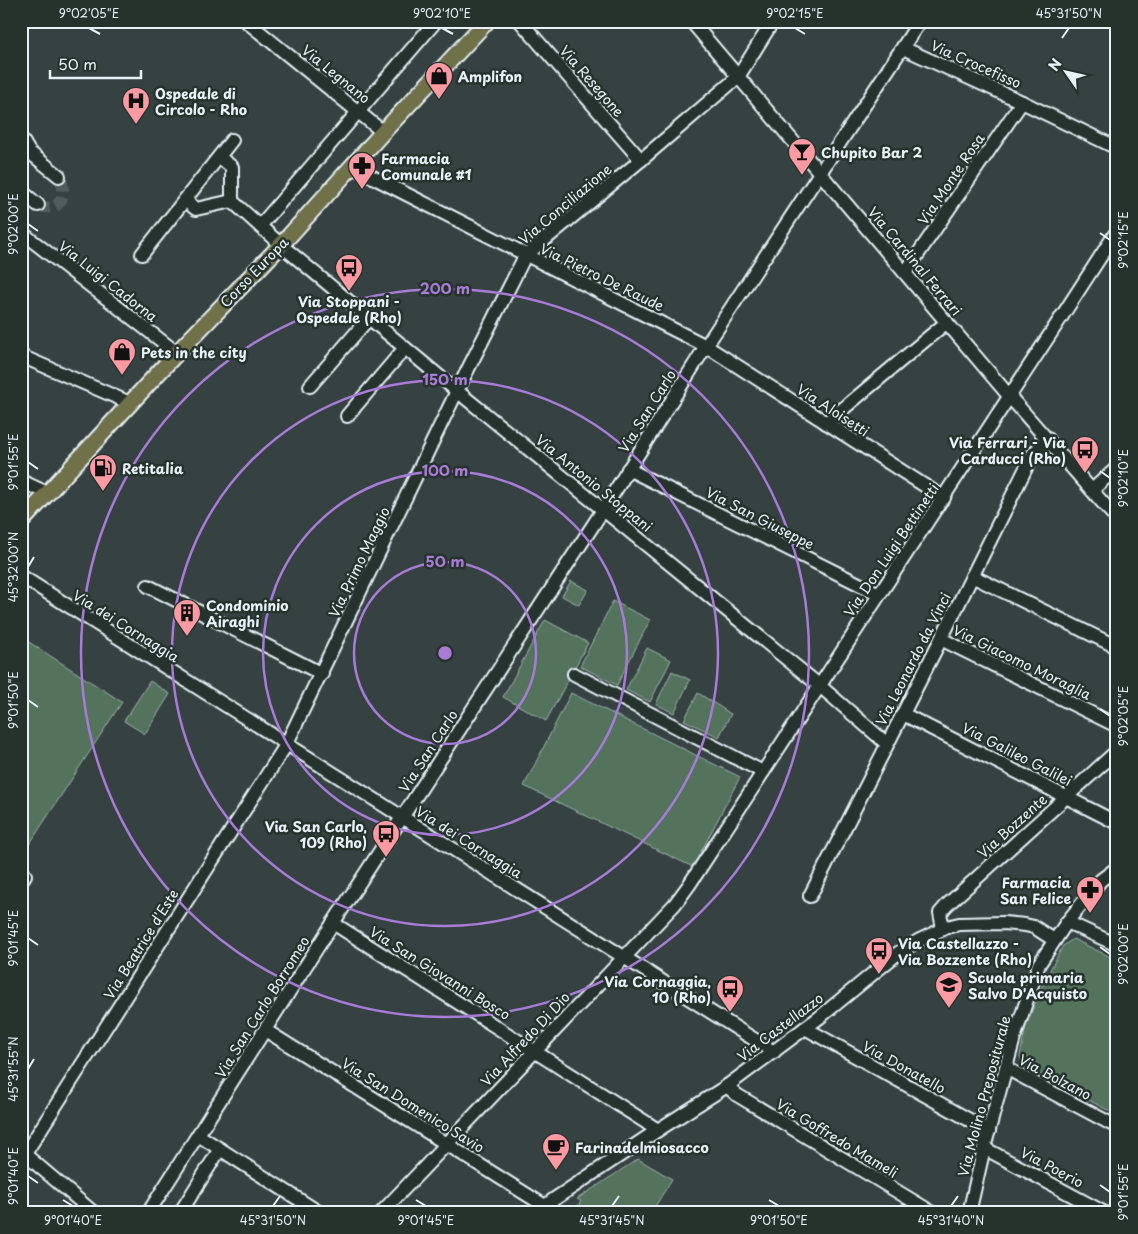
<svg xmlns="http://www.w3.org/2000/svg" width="1138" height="1234" viewBox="0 0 1138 1234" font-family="'Playpen Sans',sans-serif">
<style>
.green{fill:#52735d;stroke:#9db2aa}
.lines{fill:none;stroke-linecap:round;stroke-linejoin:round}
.minor-tunnel{stroke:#515c5d;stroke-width:12;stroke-dasharray:12 6;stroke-linecap:butt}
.minor-casing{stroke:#e8f1f8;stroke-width:16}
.major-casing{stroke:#e8f1f8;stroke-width:19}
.minor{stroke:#26332d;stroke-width:12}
.major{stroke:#6f714a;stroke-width:15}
.ticks{fill:none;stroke:#e8f1f8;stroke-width:2}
.ring{fill:none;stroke:#a77bd6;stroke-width:2.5}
.labels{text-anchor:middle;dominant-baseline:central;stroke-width:5;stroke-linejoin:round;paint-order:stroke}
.street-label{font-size:14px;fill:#e8f1f8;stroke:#26332d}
.poi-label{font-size:14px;font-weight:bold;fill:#e8f1f8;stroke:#26332d;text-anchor:start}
.centre{fill:#a77bd6;stroke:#26332d;stroke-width:2.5}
.ring-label{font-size:15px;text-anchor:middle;font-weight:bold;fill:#a77bd6;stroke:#26332d;stroke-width:5;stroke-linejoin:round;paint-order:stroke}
.neatline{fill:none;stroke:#e8f1f8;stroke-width:2}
.ticks-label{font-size:12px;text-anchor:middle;fill:#e8f1f8}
</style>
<rect width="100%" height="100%" fill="#364242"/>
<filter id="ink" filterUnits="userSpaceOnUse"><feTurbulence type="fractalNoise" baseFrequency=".02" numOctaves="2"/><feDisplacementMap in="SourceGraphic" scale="10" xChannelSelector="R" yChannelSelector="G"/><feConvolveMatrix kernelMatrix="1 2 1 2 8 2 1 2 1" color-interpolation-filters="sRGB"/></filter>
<g filter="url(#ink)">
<!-- green -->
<g class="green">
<polygon points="571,581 588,590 579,605 562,596"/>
<polygon points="613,601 650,620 617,685 580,666"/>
<polygon points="545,620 588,643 546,721 503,697"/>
<polygon points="21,637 122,702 21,857"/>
<polygon points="647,648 671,660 650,702 626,690"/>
<polygon points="672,671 690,680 674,713 656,704"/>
<polygon points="150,681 170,694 145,734 124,721"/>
<polygon points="571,693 740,777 693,867 524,786"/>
<polygon points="698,693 731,714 719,737 684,720"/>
<polygon points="1073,939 1117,960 1117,1115 1022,1065 1020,1056 1026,1026 1044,981 1063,946"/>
<polygon points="638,1159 672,1179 651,1213 574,1213 581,1201 577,1199"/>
</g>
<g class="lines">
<!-- minor-tunnel -->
<path class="minor-tunnel" d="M38 205C60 215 69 194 59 176"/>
<defs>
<g id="minor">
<polyline points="246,21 383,132"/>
<polyline points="520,21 641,160"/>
<polyline points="691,21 1010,397 1117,519"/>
<polyline points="903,48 1022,102 1117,148"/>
<polyline points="21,138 28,150 21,160"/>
<polyline points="28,151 59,176"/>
<polyline points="219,157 232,167 232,201 281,245 457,391 820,686 887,744"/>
<polyline points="351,166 706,346 944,498"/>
<polyline points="21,191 38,205"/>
<polyline points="185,200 196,209 232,201"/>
<polyline points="260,226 436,21"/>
<polyline points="21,232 177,353"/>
<polyline points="142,254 232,140"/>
<polyline points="905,273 1022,102"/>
<polyline points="21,356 130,403"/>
<polyline points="310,386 369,318"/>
<polyline points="347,416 405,348"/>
<polyline points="826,423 947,322"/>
<polyline points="628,469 879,594"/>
<polyline points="21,481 47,493"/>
<polyline points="1092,490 1117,468"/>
<polyline points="21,576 774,1052"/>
<polyline points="972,576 1117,647"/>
<polyline points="148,586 322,674"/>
<polyline points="941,639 1117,726"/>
<polyline points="574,674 763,772"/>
<polyline points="903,714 1117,823"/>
<polyline points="21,881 25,875"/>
<polyline points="810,896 941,639 1033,454 1048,439"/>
<polyline points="1067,922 1117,945"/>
<polyline points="333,923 658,1130"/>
<polyline points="943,928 940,913 947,905 1117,751"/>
<polyline points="805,1028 989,1131"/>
<polyline points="265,1030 545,1206"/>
<polyline points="1006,1068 1117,1127"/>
<polyline points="727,1086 737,1095 933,1213"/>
<polyline points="198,1135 320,1213"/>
<polyline points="984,1148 1105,1213"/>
<polyline points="21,1151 94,1213"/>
<polyline points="21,1160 286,745 457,391 525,256 641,160 738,77 773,21"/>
<polyline points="148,1213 333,923 603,510 706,346 920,21"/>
<polyline points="180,1213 220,1149"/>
<path d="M381 1213 675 904 689 885C832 667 976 450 1117 231"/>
<polyline points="537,1213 553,1200 658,1130 727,1086 820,1017 898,953 918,941 947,927 959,924 1004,923 1025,925 1034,927 1054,940"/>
<polyline points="969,1213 984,1148 1014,1038 1039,964 1067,922 1101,880 1117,868"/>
</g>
<polyline id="major" points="21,522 172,358 281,245 383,132 487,21"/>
</defs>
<!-- minor casing -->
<use href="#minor" class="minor-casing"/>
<!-- major casing -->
<use href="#major" class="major-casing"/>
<!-- minor -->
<use href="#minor" class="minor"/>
<!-- major -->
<use href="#major" class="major"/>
</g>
</g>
<!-- ticks -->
<path class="ticks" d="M89 28 100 34M442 28 453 34M795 28 805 34M1062 38 1069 28M28 224 38 231M1100 233 1110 240M28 462 38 469M1100 471 1110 478M28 567 34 557M28 700 38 707M1100 709 1110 716M28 938 38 945M1100 947 1110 954M28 1069 34 1059M28 1176 38 1183M1100 1185 1110 1192M63 1200 73 1206M416 1200 426 1206M769 1200 779 1206M273 1206 280 1196M612 1206 619 1196M951 1206 958 1196"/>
<!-- distance rings -->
<g class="ring">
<circle cx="445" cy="653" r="91"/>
<circle cx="445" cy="653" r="182"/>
<circle cx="445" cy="653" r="273"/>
<circle cx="445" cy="653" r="364"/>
</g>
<!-- icons -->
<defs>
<symbol id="shop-pin" viewBox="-11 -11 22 30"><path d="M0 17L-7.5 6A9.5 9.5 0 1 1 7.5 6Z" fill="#ff9aa2" stroke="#26332d"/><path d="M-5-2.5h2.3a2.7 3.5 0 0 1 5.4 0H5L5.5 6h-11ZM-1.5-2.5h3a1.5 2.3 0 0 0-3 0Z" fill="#111"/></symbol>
<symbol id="hospital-pin" viewBox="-11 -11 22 30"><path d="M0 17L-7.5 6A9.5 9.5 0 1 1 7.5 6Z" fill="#ff9aa2" stroke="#26332d"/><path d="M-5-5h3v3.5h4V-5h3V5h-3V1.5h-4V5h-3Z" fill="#111"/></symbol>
<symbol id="bar-pin" viewBox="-11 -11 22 30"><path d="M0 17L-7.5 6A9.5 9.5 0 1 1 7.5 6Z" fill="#ff9aa2" stroke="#26332d"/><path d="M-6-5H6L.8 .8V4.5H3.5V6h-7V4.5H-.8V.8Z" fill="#111"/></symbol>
<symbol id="pharmacy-pin" viewBox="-11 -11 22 30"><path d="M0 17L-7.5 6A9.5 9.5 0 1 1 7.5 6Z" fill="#ff9aa2" stroke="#26332d"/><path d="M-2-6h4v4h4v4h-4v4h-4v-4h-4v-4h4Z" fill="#111"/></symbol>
<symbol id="bus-pin" viewBox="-11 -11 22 30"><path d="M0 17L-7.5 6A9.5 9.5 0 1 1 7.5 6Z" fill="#ff9aa2" stroke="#26332d"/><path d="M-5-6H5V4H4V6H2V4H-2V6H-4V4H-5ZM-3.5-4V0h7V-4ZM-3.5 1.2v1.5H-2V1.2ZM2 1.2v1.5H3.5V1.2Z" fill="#111"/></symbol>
<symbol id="fuel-pin" viewBox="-11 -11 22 30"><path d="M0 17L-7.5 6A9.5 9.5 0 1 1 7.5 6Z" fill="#ff9aa2" stroke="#26332d"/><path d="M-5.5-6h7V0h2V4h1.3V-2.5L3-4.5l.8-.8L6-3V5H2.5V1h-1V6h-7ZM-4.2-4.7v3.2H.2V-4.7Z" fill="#111"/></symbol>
<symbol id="building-pin" viewBox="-11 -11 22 30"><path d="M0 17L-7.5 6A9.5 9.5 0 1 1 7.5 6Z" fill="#ff9aa2" stroke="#26332d"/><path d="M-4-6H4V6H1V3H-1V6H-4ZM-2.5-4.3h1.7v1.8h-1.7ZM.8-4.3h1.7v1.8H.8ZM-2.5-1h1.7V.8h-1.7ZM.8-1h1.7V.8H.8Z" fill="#111"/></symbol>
<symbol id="school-pin" viewBox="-11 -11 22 30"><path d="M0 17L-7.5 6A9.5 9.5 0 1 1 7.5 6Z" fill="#ff9aa2" stroke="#26332d"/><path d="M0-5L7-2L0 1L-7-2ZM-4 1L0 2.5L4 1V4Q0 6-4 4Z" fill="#111"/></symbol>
<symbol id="cafe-pin" viewBox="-11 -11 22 30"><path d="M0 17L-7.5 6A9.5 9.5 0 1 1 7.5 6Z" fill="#ff9aa2" stroke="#26332d"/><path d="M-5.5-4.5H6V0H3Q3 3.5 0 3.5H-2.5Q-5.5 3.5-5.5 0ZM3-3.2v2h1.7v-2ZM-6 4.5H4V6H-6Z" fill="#111"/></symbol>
</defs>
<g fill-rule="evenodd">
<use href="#shop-pin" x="423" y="60" width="32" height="43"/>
<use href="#hospital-pin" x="120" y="85" width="32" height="43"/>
<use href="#bar-pin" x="786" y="136" width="32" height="43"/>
<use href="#pharmacy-pin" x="346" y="150" width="32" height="43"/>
<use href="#bus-pin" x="333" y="252" width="32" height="43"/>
<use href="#shop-pin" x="106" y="336" width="32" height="43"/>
<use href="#bus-pin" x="1069" y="434" width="32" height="43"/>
<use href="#fuel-pin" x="87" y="452" width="32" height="43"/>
<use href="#building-pin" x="171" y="597" width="32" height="43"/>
<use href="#bus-pin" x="370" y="818" width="32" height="43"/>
<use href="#pharmacy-pin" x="1074" y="874" width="32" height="43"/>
<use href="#bus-pin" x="863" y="935" width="32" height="43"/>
<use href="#school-pin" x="933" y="969" width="32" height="43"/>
<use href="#bus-pin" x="714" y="973" width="32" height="43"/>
<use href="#cafe-pin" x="540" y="1131" width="32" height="43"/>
</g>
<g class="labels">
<!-- street labels -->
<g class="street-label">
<text transform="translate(976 64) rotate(24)">Via Crocefisso</text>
<text transform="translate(336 74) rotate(39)">Via Legnano</text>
<text transform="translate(592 81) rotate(49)">Via Resegone</text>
<text transform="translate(951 179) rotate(-56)">Via Monte Rosa</text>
<text transform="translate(565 204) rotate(-40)">Via Conciliazione</text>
<text transform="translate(915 261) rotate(50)">Via Cardinal Ferrari</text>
<text transform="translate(254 272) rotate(-46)">Corso Europa</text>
<text transform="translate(602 277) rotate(26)">Via Pietro De Raude</text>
<text transform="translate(108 281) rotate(38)">Via Luigi Cadorna</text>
<text transform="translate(833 410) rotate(33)">Via Aloisetti</text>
<text transform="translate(647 411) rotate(-58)">Via San Carlo</text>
<text transform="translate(594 483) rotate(39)">Via Antonio Stoppani</text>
<text transform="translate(760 518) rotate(27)">Via San Giuseppe</text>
<text transform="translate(891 550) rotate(-56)">Via Don Luigi Bettinetti</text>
<text transform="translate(359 562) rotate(-64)">Via Primo Maggio</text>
<text transform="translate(126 626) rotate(32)">Via dei Cornaggia</text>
<text transform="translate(913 659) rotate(-63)">Via Leonardo da Vinci</text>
<text transform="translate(1022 662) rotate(26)">Via Giacomo Moraglia</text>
<text transform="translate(428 751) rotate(-57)">Via San Carlo</text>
<text transform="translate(1017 754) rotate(27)">Via Galileo Galilei</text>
<text transform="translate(1012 826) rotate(-42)">Via Bozzente</text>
<text transform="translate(469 842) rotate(32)">Via dei Cornaggia</text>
<text transform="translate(141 944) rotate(-58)">Via Beatrice d'Este</text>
<text transform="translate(440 973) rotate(32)">Via San Giovanni Bosco</text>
<text transform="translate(262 1007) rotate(-58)">Via San Carlo Borromeo</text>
<text transform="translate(780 1027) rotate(-37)">Via Castellazzo</text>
<text transform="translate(525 1039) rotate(-47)">Via Alfredo Di Dio</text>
<text transform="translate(904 1067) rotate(29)">Via Donatello</text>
<text transform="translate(1055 1077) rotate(28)">Via Bolzano</text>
<text transform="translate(984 1096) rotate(-75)">Via Molino Prepositurale</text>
<text transform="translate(413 1105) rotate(32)">Via San Domenico Savio</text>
<text transform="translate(837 1138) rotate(31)">Via Goffredo Mameli</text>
<text transform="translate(1052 1167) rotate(28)">Via Poerio</text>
</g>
<!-- poi labels -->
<g class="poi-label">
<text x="458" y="76">Amplifon</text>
<text x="155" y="93">Ospedale di<tspan x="155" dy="16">Circolo - Rho</tspan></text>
<text x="821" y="152">Chupito Bar 2</text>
<text x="381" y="158">Farmacia<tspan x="381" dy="16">Comunale #1</tspan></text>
<text x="349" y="301" text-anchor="middle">Via Stoppani -<tspan x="349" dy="16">Ospedale (Rho)</tspan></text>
<text x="141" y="352">Pets in the city</text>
<text x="1066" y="442" text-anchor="end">Via Ferrari - Via<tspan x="1066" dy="16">Carducci (Rho)</tspan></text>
<text x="122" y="468">Retitalia</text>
<text x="206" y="605">Condominio<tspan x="206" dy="16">Airaghi</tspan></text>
<text x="367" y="826" text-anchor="end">Via San Carlo,<tspan x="367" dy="16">109 (Rho)</tspan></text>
<text x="1071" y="882" text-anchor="end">Farmacia<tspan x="1071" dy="16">San Felice</tspan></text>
<text x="898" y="943">Via Castellazzo -<tspan x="898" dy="16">Via Bozzente (Rho)</tspan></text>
<text x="968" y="977">Scuola primaria<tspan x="968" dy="16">Salvo D'Acquisto</tspan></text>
<text x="711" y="981" text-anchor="end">Via Cornaggia,<tspan x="711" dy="16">10 (Rho)</tspan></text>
<text x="575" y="1147">Farinadelmiosacco</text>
</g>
</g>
<circle cx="445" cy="653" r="8" class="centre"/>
<g class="ring-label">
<text x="445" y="294">200 m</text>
<text x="445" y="385">150 m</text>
<text x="445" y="476">100 m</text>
<text x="445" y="567">50 m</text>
</g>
<!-- margin -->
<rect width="1138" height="1234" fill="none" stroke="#26332d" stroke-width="55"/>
<!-- north arrow -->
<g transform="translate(1066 72) rotate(304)" stroke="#26332d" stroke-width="4" paint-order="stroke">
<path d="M0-4L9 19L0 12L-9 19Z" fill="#e8f1f8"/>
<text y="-8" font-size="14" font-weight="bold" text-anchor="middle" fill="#e8f1f8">N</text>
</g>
<!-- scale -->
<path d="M50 70v8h91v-8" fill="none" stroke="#e8f1f8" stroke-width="2.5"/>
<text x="58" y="70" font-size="15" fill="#e8f1f8" stroke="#26332d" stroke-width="4" paint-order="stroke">50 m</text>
<rect x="28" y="28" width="1082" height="1178" class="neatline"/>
<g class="ticks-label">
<text x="89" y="18">9°02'05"E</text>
<text x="442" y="18">9°02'10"E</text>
<text x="795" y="18">9°02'15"E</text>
<text x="1069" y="18">45°31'50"N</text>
<text transform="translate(14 224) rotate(-90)" y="4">9°02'00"E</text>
<text transform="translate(1124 240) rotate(-90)" y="4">9°02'15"E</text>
<text transform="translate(14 462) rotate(-90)" y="4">9°01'55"E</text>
<text transform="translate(1124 478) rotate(-90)" y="4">9°02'10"E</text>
<text transform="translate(14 567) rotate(-90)" y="4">45°32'00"N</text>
<text transform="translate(14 700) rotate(-90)" y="4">9°01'50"E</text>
<text transform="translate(1124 716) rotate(-90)" y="4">9°02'05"E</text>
<text transform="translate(14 938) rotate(-90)" y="4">9°01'45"E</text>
<text transform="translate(1124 954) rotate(-90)" y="4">9°02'00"E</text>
<text transform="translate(14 1069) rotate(-90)" y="4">45°31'55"N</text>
<text transform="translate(14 1176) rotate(-90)" y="4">9°01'40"E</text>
<text transform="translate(1124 1192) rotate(-90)" y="4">9°01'55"E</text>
<text x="73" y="1225">9°01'40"E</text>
<text x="273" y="1225">45°31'50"N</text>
<text x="426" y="1225">9°01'45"E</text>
<text x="612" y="1225">45°31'45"N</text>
<text x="779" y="1225">9°01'50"E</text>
<text x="951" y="1225">45°31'40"N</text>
</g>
</svg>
